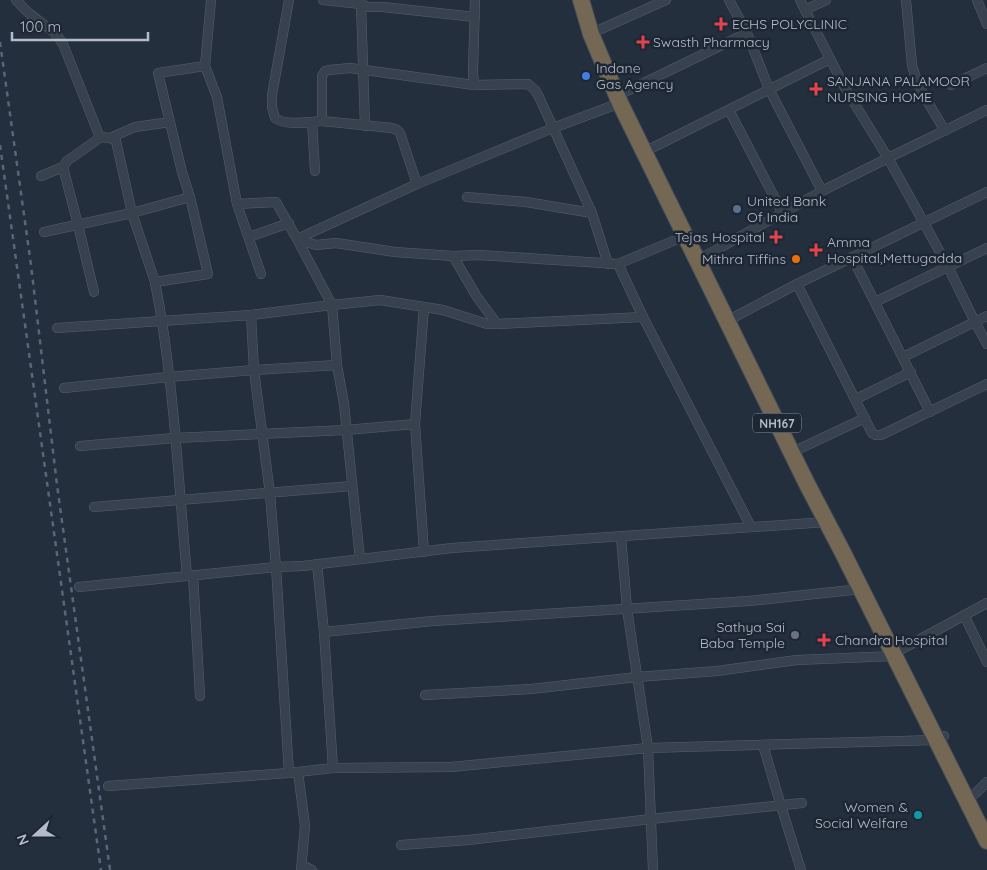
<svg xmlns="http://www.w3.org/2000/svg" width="987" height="870" viewBox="0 0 987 870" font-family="Quicksand,sans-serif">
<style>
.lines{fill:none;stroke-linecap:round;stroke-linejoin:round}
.street-casing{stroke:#565f6c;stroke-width:10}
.highway-casing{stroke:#434c59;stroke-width:18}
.street{stroke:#38414e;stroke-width:9}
.highway{stroke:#746855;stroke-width:16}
.rail{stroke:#5a6575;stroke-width:2.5;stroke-dasharray:5 5;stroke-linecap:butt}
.health-dot{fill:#e0444e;stroke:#1d2633;stroke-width:2}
.shop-dot{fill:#3f7fe0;stroke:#1d2633;stroke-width:2}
.service-dot{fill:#5c6f8a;stroke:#1d2633;stroke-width:2}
.food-dot{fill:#e8710a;stroke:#1d2633;stroke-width:2}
.worship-dot{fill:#6b7280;stroke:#1d2633;stroke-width:2}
.culture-dot{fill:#0f9aa8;stroke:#1d2633;stroke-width:2}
.labels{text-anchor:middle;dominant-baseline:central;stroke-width:5;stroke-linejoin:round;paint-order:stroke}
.shield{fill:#1d2633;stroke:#878f9c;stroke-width:1}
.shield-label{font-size:12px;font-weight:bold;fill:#b4bcc9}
.poi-label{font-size:14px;fill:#b4bcc9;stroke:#1d2633;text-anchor:start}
</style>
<rect width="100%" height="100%" fill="#242f3e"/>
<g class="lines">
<defs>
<g id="street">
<path d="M16 0C21 5 25 10 30 14 42 24 55 30 63 44L99 135 101 137 110 138 116 141 132 213 155 282"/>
<path d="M289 0 272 95V107L275 118C286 126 308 122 322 121V76L325 71 329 70 350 68 474 85 473 72 475 0"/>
<polyline points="323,0 361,4 368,7 383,7 475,17"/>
<polyline points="800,0 845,88 888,158 924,223 948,267 975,322 987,344"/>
<path d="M906 0 912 65C918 89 933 110 945 131"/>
<polyline points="977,0 987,24"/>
<polyline points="361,4 365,126"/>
<polyline points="805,10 826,0"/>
<polyline points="599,30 666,0"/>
<polyline points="747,33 769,89 822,191 888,158 987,110"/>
<polyline points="205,66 211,0"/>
<polyline points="474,85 528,84 535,90 539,97 592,213"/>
<polyline points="951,85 987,68"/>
<polyline points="625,92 747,33 729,0"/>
<polyline points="729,110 782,212"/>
<polyline points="322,121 392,128 397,130 400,133 417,184"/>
<polyline points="312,122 315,171"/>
<polyline points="110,138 135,127 170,122"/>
<polyline points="652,148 830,59"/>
<polyline points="63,167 78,225 94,292"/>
<polyline points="41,176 63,167 67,161 101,137"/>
<polyline points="467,197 526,202 592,213 608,264"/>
<polyline points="237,204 276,202 297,239 417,184 553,128 620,103"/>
<polyline points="44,232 132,213 190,197"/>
<polyline points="249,237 289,223"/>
<polygon points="297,239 316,245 336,243 395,252 453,256 477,297 497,324 487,324 443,310 380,300 332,305"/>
<polyline points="453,256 479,255 618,264 643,317 497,324"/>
<polyline points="705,256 822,191"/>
<polyline points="852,257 930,412"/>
<polyline points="618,264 685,236"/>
<polyline points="797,284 872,433 876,435 881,435 987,384"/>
<polyline points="875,302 987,248"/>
<polyline points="251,315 332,305 337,365"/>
<polyline points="643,317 751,527"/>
<polyline points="727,321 797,284 987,192"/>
<polyline points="57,328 251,315 254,370 169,377 64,388"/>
<polyline points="903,357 987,316"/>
<polyline points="856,399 911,372"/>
<polyline points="80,446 175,438 346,430 415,424"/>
<polyline points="801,448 865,418"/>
<polyline points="94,507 352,486"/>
<polyline points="621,537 627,609 648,748 937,740 944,736"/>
<polyline points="424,552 415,424 424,307"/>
<polyline points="317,564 324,632"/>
<polyline points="193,575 200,696"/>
<path d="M187 576C178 478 174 379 155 282L208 274 190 197 182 172 158 73 205 66 217 97 237 204 261 274"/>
<polyline points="79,587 276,567 303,566 452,548 826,522"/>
<polyline points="964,615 987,662"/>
<polyline points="900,650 987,603"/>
<polyline points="425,695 531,689 637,677 717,671 797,660 894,656"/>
<polyline points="763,745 781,806 801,870"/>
<polyline points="298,772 305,826 301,870"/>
<polyline points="289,773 276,567 270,494 254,370 337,365 344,404 360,559"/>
<polyline points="108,786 289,773 333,768"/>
<polyline points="975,794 987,782"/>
<polyline points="401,845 468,840 651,819 802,803"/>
<polyline points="302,865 312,870"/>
<polyline points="653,870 648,748 451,767 333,768 324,632 433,621 749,601 861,589"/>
</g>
<polyline id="highway" points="581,0 591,34 620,103 807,484 842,551 987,841"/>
</defs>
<!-- street casing -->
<use href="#street" class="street-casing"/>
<!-- highway casing -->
<use href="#highway" class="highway-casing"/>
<!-- street -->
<use href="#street" class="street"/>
<!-- highway -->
<use href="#highway" class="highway"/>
<!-- rail -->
<g class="rail">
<polyline points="0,42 31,265 57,485 110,870"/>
<polyline points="0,145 101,870"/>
</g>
</g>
<!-- markers -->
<g class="health-dot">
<path d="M718.5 16.5h5v5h5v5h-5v5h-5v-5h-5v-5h5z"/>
<path d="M640.5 34.5h5v5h5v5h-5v5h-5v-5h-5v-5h5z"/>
<path d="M813.5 81.5h5v5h5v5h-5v5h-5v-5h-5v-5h5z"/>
<path d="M773.5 229.5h5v5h5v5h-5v5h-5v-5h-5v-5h5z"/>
<path d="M813.5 242.5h5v5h5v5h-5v5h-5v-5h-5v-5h5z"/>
<path d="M821.5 632.5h5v5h5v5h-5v5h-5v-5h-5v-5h5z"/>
</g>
<circle class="shop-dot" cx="586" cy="76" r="5"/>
<circle class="service-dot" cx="737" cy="209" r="5"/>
<circle class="food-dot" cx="796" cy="259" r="5"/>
<circle class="worship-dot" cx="795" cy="635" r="5"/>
<circle class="culture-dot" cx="918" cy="815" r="5"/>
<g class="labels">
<!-- shield labels -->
<rect class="shield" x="753" y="413.5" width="48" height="19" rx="4"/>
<g class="shield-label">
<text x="777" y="423">NH167</text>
</g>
<!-- poi labels -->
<g class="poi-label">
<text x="732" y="24">ECHS POLYCLINIC</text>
<text x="653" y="42">Swasth Pharmacy</text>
<text x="596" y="68">Indane<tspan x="596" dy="16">Gas Agency</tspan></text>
<text x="827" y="81">SANJANA PALAMOOR<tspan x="827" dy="16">NURSING HOME</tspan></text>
<text x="747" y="201">United Bank<tspan x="747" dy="16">Of India</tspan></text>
<text x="765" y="237" text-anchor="end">Tejas Hospital</text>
<text x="827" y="242">Amma<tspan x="827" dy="16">Hospital,Mettugadda</tspan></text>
<text x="786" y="259" text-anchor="end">Mithra Tiffins</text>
<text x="785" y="627" text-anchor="end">Sathya Sai<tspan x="785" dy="16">Baba Temple</tspan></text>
<text x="835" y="640">Chandra Hospital</text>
<text x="908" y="807" text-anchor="end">Women &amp;<tspan x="908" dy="16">Social Welfare</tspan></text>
</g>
</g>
<!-- north arrow -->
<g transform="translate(35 835) rotate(249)" stroke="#1d2633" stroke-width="4" paint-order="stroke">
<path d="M0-4L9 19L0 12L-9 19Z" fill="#b4bcc9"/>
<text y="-8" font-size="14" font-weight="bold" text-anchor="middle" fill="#b4bcc9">N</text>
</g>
<!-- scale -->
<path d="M12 32v8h136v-8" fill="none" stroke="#b4bcc9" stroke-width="2.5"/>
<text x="20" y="32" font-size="15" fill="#b4bcc9" stroke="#1d2633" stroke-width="4" paint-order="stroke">100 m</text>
</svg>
